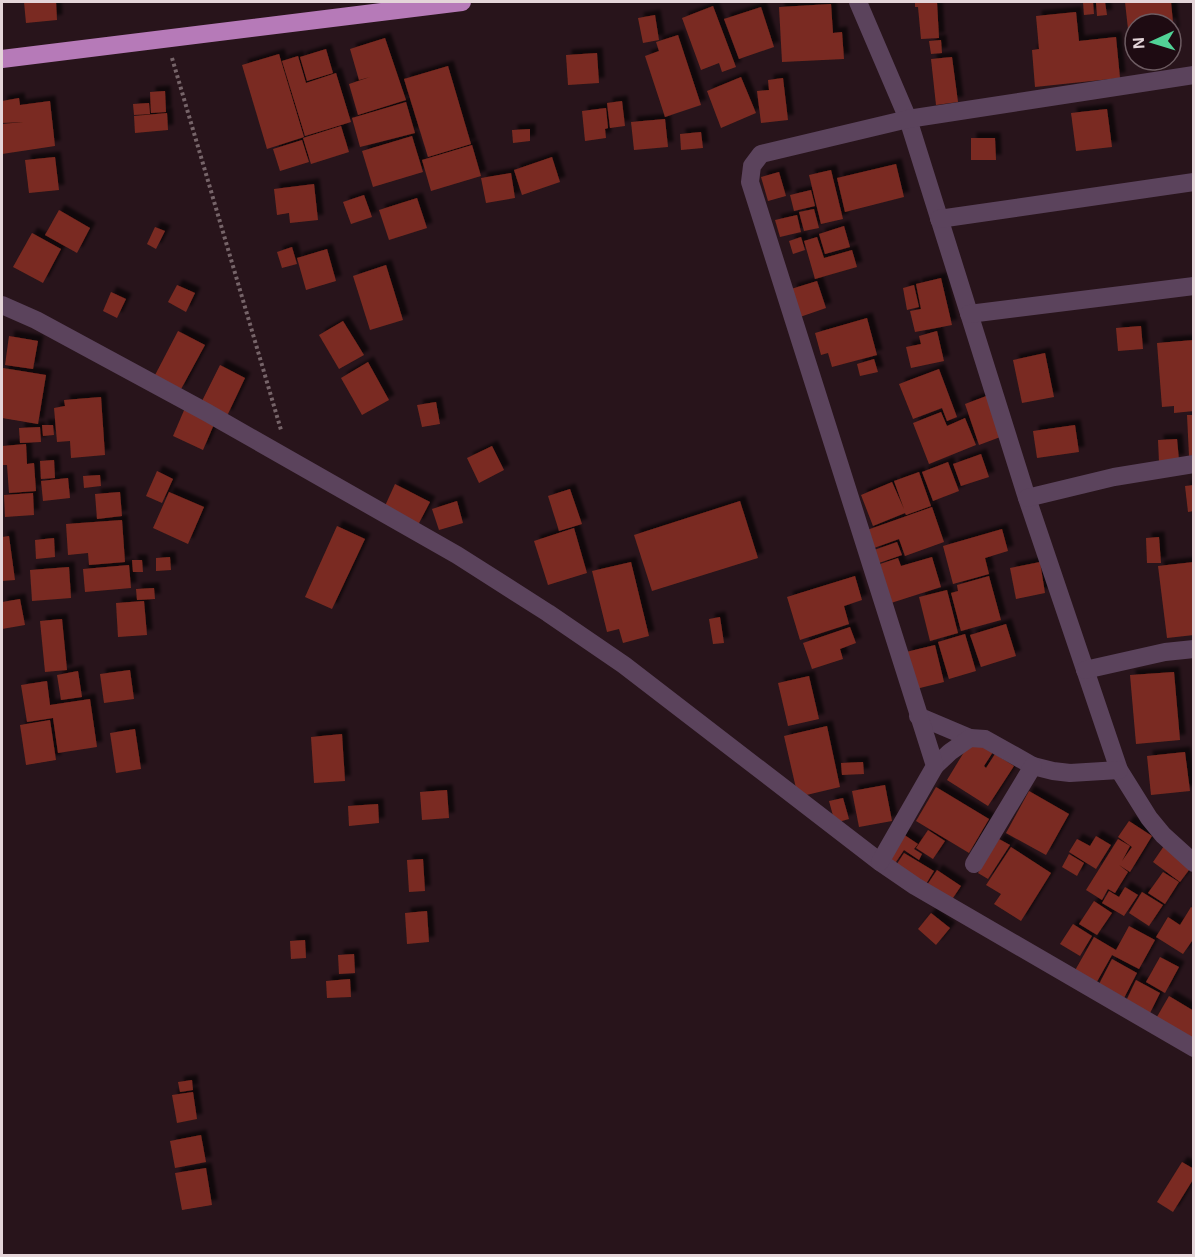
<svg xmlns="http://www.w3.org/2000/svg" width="1195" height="1257" viewBox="0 0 1195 1257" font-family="Helvetica,sans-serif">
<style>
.building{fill:#7a2b20;filter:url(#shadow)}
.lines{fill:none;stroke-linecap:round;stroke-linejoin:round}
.path{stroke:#766469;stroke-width:4;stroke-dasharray:3 3;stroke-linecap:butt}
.minor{stroke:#5b435c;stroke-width:18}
.highway{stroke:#b67ab8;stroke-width:18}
</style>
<defs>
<filter id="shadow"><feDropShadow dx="5.5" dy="-5.5" stdDeviation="1.5" flood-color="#0009"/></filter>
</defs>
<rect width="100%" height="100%" fill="#28141b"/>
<!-- building -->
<g class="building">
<polygon points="24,2 56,2 57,20 26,23"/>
<polygon points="915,2 937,2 939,38 921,39 918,7 915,7"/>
<polygon points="1083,2 1093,2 1094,14 1084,15"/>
<polygon points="1096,2 1105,2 1107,15 1097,16"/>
<polygon points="1125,2 1171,2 1174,33 1171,33 1171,24 1135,24 1135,37 1129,38"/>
<polygon points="831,4 833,33 842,32 844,59 782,62 779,7"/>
<polygon points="713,6 736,67 722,72 719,63 701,70 682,18"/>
<polygon points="761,7 774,47 739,59 724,19"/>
<polygon points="1076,12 1079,41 1116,37 1120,78 1035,87 1032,50 1039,49 1036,16"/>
<polygon points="655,15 659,40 643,43 638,18"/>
<polygon points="678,35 701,105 665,117 645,56 659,51 656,42"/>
<polygon points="385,38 406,100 358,115 349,84 370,77 359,80 350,49"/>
<polygon points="941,40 942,53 931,54 929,41"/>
<polygon points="326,49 333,73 307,81 300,57"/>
<polygon points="597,53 599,83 568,85 566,55"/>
<polygon points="279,54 304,137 267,149 242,65"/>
<polygon points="298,56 306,83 336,73 351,122 305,136 282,61"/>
<polygon points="952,57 958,102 936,105 931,59"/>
<polygon points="448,66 471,144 428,157 404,79"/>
<polygon points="741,77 756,113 721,128 707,91"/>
<polygon points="783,78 788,120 761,123 757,91 769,90 768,80"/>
<polygon points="165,91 166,112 151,113 150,92"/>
<polygon points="19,98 20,105 50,101 55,146 2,154 2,124 23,122 2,123 2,101"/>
<polygon points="622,101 625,126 610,128 607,103"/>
<polygon points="406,102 415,133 360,147 352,118"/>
<polygon points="149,103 150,114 134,115 133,104"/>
<polygon points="606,108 608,128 605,129 606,138 585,141 582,111"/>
<polygon points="1107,109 1112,147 1076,151 1071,113"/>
<polygon points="167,113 168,130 135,133 134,116"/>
<polygon points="665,119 668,147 634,150 631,122"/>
<polygon points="341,126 349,152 311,164 303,138"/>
<polygon points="530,129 530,141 513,143 512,130"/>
<polygon points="701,132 703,148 681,150 680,134"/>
<polygon points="412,136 423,172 373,187 362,151"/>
<polygon points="971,138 995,138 996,160 971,160"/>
<polygon points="302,140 309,162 280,171 273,149"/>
<polygon points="472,145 481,176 431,191 422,160"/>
<polygon points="55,157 59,190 29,193 25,160"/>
<polygon points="552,157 560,182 522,195 514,170"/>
<polygon points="896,164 904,197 845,212 837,178"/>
<polygon points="831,170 843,219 821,224 809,175"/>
<polygon points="779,172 786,196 768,201 761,177"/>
<polygon points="511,173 515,198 486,203 481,178"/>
<polygon points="314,184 318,220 290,223 289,213 277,215 274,189"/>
<polygon points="811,190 815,206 794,211 790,195"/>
<polygon points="364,195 372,217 351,224 343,202"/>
<polygon points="417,198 427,228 389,240 379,210"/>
<polygon points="814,209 819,228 804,231 799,212"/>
<polygon points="59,210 90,228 77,253 45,235"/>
<polygon points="797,215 801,232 780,237 775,220"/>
<polygon points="844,226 850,247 825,254 819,234"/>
<polygon points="155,227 165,231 156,249 147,244"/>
<polygon points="32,233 61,249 43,283 13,267"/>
<polygon points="801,237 805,250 793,254 789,241"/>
<polygon points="817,237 824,258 852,250 857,267 815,279 804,241"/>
<polygon points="292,247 297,264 282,268 277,252"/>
<polygon points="327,249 336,281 306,290 297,258"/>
<polygon points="386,265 403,320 370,330 353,276"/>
<polygon points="941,278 952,325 915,332 910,311 921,309 916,284"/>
<polygon points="817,281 826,308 800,317 791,289"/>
<polygon points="177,285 195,293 186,312 168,302"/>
<polygon points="914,285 919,307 907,310 903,288"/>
<polygon points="111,292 126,299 117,318 103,311"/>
<polygon points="867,318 877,355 832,367 828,353 821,355 815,333"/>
<polygon points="343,321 364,355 339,369 319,335"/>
<polygon points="1141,326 1143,349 1118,351 1116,328"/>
<polygon points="178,331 205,345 180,391 154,377"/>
<polygon points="937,331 944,361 911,368 906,347 921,344 919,336"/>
<polygon points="9,336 38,341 33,369 5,365"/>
<polygon points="1194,340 1194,411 1174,413 1174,406 1162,407 1157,343"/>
<polygon points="1045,353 1054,397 1022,403 1013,360"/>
<polygon points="874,359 878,372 860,376 857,364"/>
<polygon points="368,362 389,400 362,415 341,378"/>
<polygon points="220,365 245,378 227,416 201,403"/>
<polygon points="3,368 46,375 38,424 2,418"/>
<polygon points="939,369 957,417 947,421 942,408 913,419 899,384"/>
<polygon points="989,395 1003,436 979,445 965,404"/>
<polygon points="101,397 105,455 71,458 70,441 57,442 54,408 65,406 64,400"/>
<polygon points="436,402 440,424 422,427 417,405"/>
<polygon points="185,408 215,422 203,450 173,436"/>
<polygon points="941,412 947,426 965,418 976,445 929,464 913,423"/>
<polygon points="1187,415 1194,415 1194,455 1189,456"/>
<polygon points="42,425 53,425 54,435 43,436"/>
<polygon points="1075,425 1079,452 1037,458 1033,431"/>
<polygon points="40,427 41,442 20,443 19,428"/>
<polygon points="1177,439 1179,460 1159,462 1158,440"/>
<polygon points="26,444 27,464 34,463 36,491 9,493 7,465 3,465 2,446"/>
<polygon points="492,446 504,470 479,483 467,458"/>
<polygon points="981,454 989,477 961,486 953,464"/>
<polygon points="54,460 55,478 41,479 40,461"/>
<polygon points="948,462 959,491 933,501 922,472"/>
<polygon points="157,471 173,479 162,503 146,496"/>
<polygon points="919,472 931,506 906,515 905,513 873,526 861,495 892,482 904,509 894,481"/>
<polygon points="100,475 101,486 84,488 83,476"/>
<polygon points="68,478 70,498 43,501 41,481"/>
<polygon points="395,484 430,502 418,525 384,508"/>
<polygon points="1194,485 1194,511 1188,512 1185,486"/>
<polygon points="570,489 582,524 559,531 548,496"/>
<polygon points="120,492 122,516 97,519 95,494"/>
<polygon points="169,492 204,507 188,544 153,528"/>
<polygon points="33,493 34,515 5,517 4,495"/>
<polygon points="457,501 463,523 439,530 432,509"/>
<polygon points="740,501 758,558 652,591 634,535"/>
<polygon points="932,507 944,542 905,556 899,539 874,548 867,530"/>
<polygon points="122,520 125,562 89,565 88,553 68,555 66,524"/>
<polygon points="337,526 365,539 332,609 305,597"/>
<polygon points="574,528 587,573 548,585 534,541"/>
<polygon points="1002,529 1008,551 985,558 989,574 953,584 943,546"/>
<polygon points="9,536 15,580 2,581 2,537"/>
<polygon points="1159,537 1161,563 1147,563 1146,538"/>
<polygon points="54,538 55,557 36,559 35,540"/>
<polygon points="897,542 902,555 879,563 874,550"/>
<polygon points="170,557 171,570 156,571 156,558"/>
<polygon points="932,557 941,587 891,603 880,564 898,558 901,566"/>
<polygon points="132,560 142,560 143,572 133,572"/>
<polygon points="631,562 649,636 623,643 619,629 607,632 592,571"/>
<polygon points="1040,562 1045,593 1016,599 1010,568"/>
<polygon points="1194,562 1194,635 1167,638 1158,566"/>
<polygon points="129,565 131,588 85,592 83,569"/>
<polygon points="69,567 71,598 32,601 30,570"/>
<polygon points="855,576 862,600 844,606 849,624 800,640 787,597"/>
<polygon points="989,576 1001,620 961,631 951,593 958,591 957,585"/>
<polygon points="154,588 155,599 137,600 136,589"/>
<polygon points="947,590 958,633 930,641 919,597"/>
<polygon points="20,599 25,625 2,629 2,602"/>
<polygon points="144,601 147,635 118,637 116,603"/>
<polygon points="720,617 724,643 713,644 709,619"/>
<polygon points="62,619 67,670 45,672 40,621"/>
<polygon points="1006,624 1016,656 981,667 970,635"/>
<polygon points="850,627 856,643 840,649 843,659 812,669 803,643"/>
<polygon points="965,634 976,671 949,679 938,642"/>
<polygon points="935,645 944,682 916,689 906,652"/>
<polygon points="130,670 134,699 104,703 100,674"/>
<polygon points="78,671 82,697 61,700 57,675"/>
<polygon points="1174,672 1180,740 1136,744 1130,675"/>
<polygon points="809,676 819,719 788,726 778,683"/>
<polygon points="47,681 50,705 90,699 97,747 58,753 53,718 27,722 21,685"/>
<polygon points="50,720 56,760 26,765 20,725"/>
<polygon points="827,726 840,787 798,797 784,736"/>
<polygon points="135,729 141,769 116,773 110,733"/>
<polygon points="342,734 345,781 314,783 311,737"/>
<polygon points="972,739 993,752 984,766 986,768 995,754 1014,766 988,806 947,780"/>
<polygon points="1185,752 1190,791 1151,795 1147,756"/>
<polygon points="863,762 864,774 842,775 841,763"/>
<polygon points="885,785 892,821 859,827 852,791"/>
<polygon points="936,787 989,819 969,853 916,821"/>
<polygon points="447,790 449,818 422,820 420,792"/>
<polygon points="1029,791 1069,814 1046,855 1006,833"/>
<polygon points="843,798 849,819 835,823 829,801"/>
<polygon points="378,804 379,823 349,826 348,806"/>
<polygon points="1129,821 1152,836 1130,872 1119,865 1128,872 1115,893 1108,889 1102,900 1086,890 1118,839 1130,846 1122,861 1132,847 1118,837"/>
<polygon points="928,830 945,841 933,859 916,848"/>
<polygon points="900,832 918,844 914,849 922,854 919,860 904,850 894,865 883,859"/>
<polygon points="1096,836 1111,845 1096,869 1069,852 1077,839 1090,846"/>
<polygon points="999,839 1010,845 988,879 978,873"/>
<polygon points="1164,846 1192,866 1180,882 1153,862"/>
<polygon points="1011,847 1051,873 1021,921 994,904 1001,894 986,885"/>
<polygon points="904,853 934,871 923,889 893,870"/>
<polygon points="1069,854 1084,863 1077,876 1062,867"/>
<polygon points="423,859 425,891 409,892 407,860"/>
<polygon points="937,870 961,886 951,901 927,885"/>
<polygon points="1163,872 1179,882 1165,904 1148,893"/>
<polygon points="1125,887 1138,895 1124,916 1102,903 1109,891 1119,897"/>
<polygon points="1142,892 1163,905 1149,926 1129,913"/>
<polygon points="1094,901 1112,913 1097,935 1079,924"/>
<polygon points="1191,907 1194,909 1194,938 1183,954 1156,937 1168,917 1180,925"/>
<polygon points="427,911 429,942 407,944 405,913"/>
<polygon points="931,913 950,928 936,945 918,929"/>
<polygon points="1073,924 1092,936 1080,956 1060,944"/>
<polygon points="1129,926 1155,940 1139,969 1112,955 1094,987 1073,974 1094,937 1116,950"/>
<polygon points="305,940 306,958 291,959 290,941"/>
<polygon points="354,954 355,973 339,974 338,955"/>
<polygon points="1160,957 1179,967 1165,993 1146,982"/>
<polygon points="1112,959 1137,973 1122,1002 1097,988"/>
<polygon points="350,979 351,997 327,998 326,981"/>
<polygon points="1136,980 1160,993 1149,1015 1125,1003"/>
<polygon points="1169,996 1194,1011 1194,1046 1154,1022"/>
<polygon points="192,1080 193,1090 180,1092 178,1082"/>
<polygon points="193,1092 197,1119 177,1123 172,1095"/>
<polygon points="201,1135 206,1162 175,1168 170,1141"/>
<polygon points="1182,1162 1194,1169 1194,1178 1173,1212 1157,1202"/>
<polygon points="206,1168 212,1205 182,1210 175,1173"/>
</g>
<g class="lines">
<!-- path -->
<polyline class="path" points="172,58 281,430"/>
<!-- minor -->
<g class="minor">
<polyline points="858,2 908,119 1027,498 1119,770 1149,818 1163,835 1194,863"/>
<polyline points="939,219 1194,182"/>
<polyline points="2,305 36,320 206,412 457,555 548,613 624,665 880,862 915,886 1194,1048"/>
<polyline points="969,314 1194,286"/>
<polyline points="1027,498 1114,477 1194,464"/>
<polyline points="1085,670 1165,652 1194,649"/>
<polyline points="918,716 970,738"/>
<polyline points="935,766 950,752 970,738 985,739 1033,766 1053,771 1070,773 1119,770"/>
<polyline points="880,862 935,766 750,182 752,166 761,154 908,119 1194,75"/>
<polyline points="974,864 1033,766"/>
</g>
<!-- highway -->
<polyline class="highway" points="2,59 462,2"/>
</g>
<!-- border -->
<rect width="1195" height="1257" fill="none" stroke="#e4d5d9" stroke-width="6"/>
<!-- north arrow -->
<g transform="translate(1153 42) rotate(266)"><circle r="28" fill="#1e0b12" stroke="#6d5c62" stroke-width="1.5"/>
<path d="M0-4.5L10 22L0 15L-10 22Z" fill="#51d397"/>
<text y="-9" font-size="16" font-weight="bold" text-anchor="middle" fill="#e4d5d9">N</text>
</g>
</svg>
